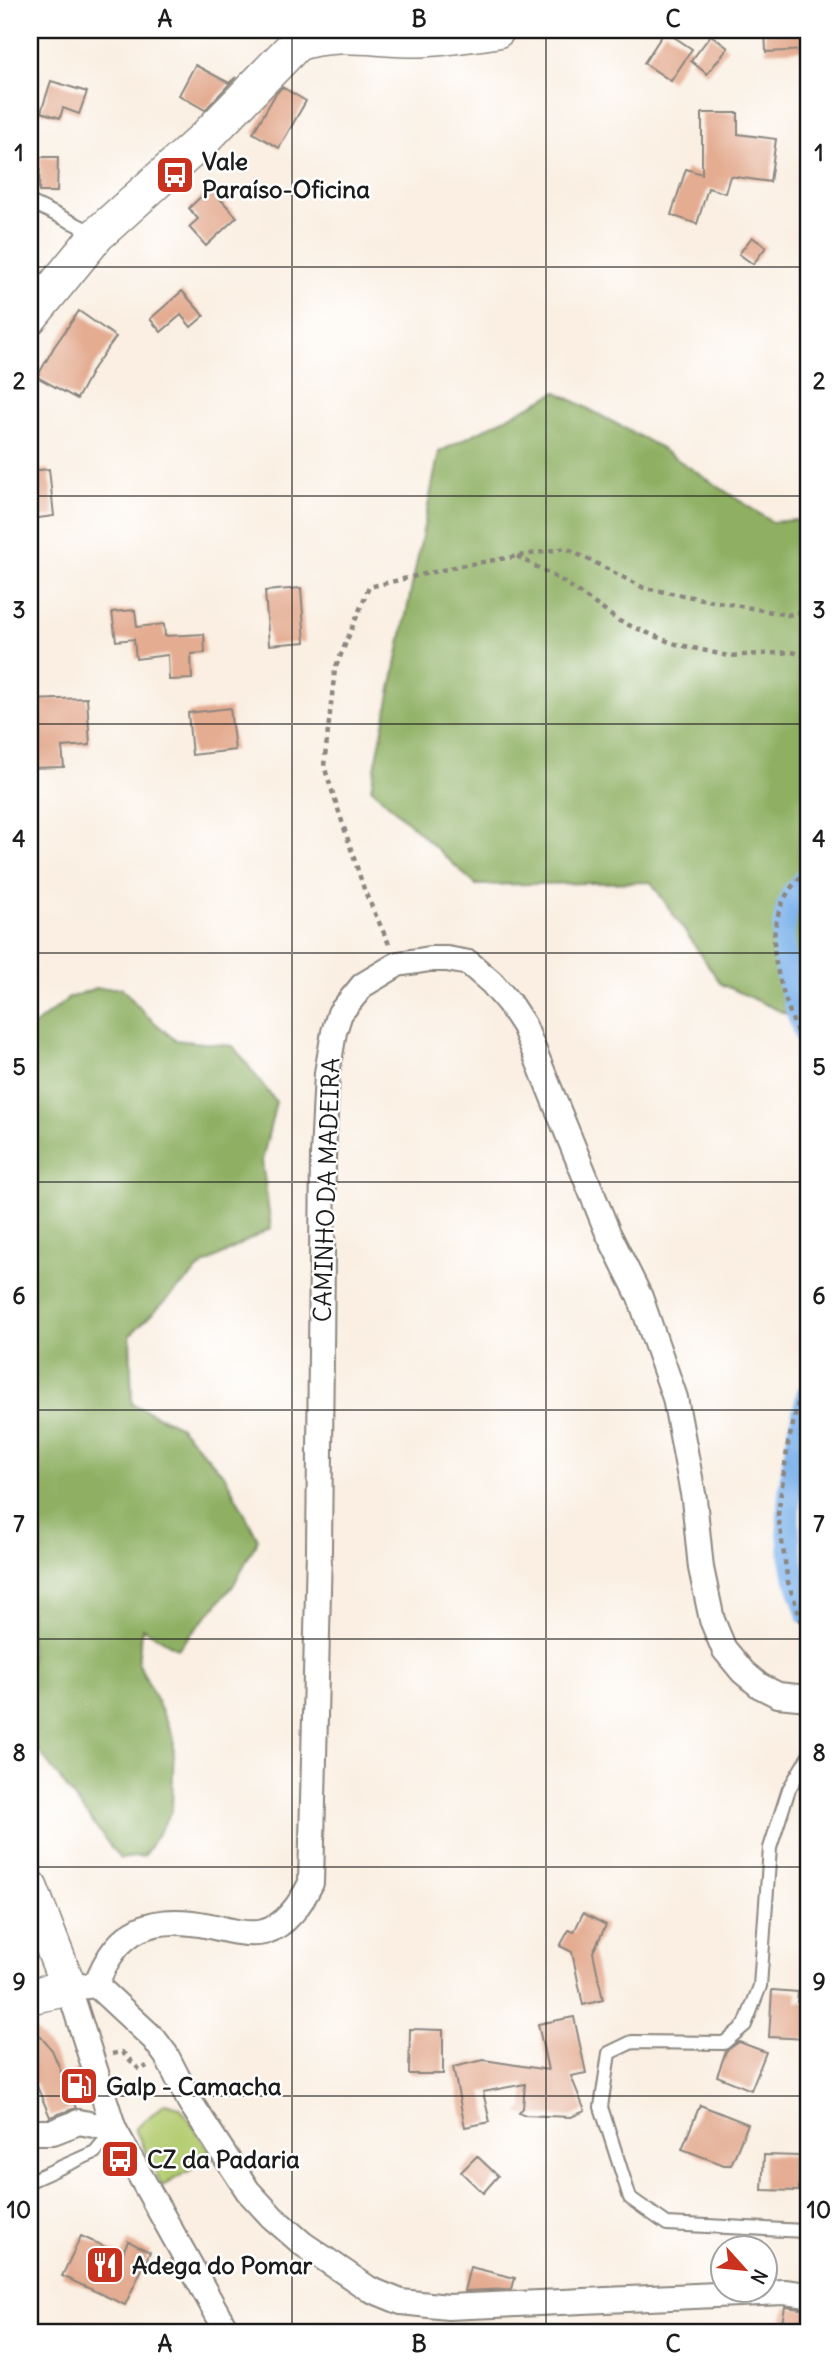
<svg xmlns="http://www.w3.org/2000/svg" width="838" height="2363" viewBox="0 0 838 2363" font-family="Delius,sans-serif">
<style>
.green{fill:#b4cc71;stroke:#687446;stroke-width:2}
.forest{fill:#8fb063;stroke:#566640;stroke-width:2}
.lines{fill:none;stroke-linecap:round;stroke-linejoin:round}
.canal{stroke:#7db2eb;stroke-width:23}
.building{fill:#e4ac91}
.service-casing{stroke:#8b867f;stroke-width:16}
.minor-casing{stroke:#8b867f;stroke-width:28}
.secondary-casing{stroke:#8b867f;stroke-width:38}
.path{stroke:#8b867f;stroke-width:4.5;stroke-dasharray:5 5;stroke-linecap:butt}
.service{stroke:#fff;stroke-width:12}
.minor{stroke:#fff;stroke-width:24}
.secondary{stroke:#fff;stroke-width:35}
.grid{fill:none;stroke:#1c1c1c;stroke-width:2;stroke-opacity:0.55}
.labels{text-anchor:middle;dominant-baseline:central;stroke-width:5;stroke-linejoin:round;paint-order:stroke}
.poi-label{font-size:24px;font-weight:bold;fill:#1c1c1c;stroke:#fff;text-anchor:start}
.street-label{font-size:24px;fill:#1c1c1c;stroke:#fff}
.neatline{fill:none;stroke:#1c1c1c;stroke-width:2.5}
.grid-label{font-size:23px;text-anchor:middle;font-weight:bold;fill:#1c1c1c}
</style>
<rect width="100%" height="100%" fill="#fff"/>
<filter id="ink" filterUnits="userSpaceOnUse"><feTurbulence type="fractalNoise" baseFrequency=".0143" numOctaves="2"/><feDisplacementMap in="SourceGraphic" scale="14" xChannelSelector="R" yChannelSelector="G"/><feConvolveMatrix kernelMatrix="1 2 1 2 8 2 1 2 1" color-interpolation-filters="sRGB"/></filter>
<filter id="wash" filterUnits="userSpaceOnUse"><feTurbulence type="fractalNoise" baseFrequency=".00686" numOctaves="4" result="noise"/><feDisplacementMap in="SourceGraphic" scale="28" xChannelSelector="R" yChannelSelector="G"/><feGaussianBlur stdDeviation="1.57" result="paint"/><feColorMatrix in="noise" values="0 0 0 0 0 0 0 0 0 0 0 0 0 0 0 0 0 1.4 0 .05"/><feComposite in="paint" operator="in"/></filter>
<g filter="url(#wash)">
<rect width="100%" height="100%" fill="#faefe2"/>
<!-- green -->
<polygon class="green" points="165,2103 180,2107 214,2157 162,2186 135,2129"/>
<!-- forest -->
<g class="forest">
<polygon points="557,392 654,444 772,522 808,519 808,1024 721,984 651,882 476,885 371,788 439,452"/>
<polygon points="96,988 122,988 145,1014 175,1040 233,1046 276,1102 262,1161 271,1228 203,1265 130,1335 132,1404 179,1426 225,1476 258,1539 233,1586 178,1649 142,1628 138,1662 174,1737 172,1811 144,1856 120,1859 39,1751 30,1732 30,1029 69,998"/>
</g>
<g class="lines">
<!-- canal -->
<g class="canal">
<path d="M808 876C803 882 794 890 791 897 772 945 792 997 808 1042"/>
<path d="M808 1394C794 1453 780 1512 794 1572 798 1587 804 1600 808 1614"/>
</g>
</g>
<g id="blocks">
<!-- building -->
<g class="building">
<polygon points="765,30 808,30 808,50 766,52"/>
<polygon points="665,31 692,49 671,81 644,63"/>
<polygon points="711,35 728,48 707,74 691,61"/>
<polygon points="195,65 229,83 236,77 205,110 179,95"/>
<polygon points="51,81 87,92 79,114 63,108 60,118 41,112"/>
<polygon points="282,87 306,101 279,148 253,133 275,95"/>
<polygon points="702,113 738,113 738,134 776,139 770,182 730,176 725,193 708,188 697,224 671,215 686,169 702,174"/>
<polygon points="40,157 58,157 57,192 39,192"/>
<polygon points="210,188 237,217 206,246 189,227 198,219 189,208"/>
<polygon points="752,237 766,247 753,264 739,254"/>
<polygon points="182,291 204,316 191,327 181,315 161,332 150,319"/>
<polygon points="79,311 116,337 94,367 77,399 37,377 54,347"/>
<polygon points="49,469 54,516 30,519 30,471"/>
<polygon points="301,588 305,642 269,645 265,591"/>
<polygon points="135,610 137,627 164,624 165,636 204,634 205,653 191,654 192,679 169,680 168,655 136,659 134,639 116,641 112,612"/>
<polygon points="87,698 90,745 62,747 64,767 30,768 30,700"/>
<polygon points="230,708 235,750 192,755 188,713"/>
<polygon points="583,1913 606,1925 593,1952 603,2000 583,2005 572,1952 560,1946 569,1930 574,1932"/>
<polygon points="772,1990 798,1992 797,2002 808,2002 808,2039 769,2037"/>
<polygon points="574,2017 586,2073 571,2076 585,2111 571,2117 523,2115 519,2113 523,2108 525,2084 483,2092 490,2122 465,2127 453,2067 484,2060 548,2070 538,2024"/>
<polygon points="30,2024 52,2050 63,2076 79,2069 88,2098 74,2104 76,2108 50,2117 36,2084 30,2080"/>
<polygon points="410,2029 443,2030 443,2074 409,2074"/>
<polygon points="739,2042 766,2052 751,2090 717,2076 726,2051"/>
<polygon points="700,2105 748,2124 731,2165 724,2165 682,2149"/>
<polygon points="764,2155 800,2156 799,2191 762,2190"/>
<polygon points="477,2156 498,2176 483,2193 461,2172"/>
<polygon points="81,2236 122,2255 128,2241 150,2252 125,2305 62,2276"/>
<polygon points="470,2267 515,2278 512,2289 464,2291"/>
<polygon points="785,2307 808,2310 808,2333 780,2333"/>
</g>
</g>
</g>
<g filter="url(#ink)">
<use href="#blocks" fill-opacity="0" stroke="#8b867f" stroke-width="2"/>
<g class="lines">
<defs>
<g id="service">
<polyline points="30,202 94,233"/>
<polyline points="30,2181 95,2152 114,2129"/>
<polyline points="805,2231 667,2224 630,2198 601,2107 609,2053 632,2042 724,2043 745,2025 760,1986 770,1848 789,1789 808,1757"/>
</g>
<g id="minor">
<path d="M96 1985C117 1927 153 1914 210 1926 226 1930 248 1936 264 1932 287 1925 301 1903 311 1883L319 1549 323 1156 327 1073 334 1032 340 1013 363 985 398 964 430 959H447L469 963 492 983 509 1003 524 1026 608 1233 640 1297 675 1398 694 1499 701 1568 712 1620 724 1649 743 1672 760 1686 778 1695 808 1698"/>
<polyline points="30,2132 53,2132 79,2122 114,2129"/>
<polyline points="228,2333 114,2129 69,1988 96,1985 154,2039 166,2055 190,2102 248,2191 272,2217 303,2244 369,2289 401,2302 448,2307 784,2292 808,2295"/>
</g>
<g id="secondary">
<path d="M30 317 97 235 207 136 297 43C338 29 379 40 421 39 446 38 472 34 497 30"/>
<polyline points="30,1888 69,1988 30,1996"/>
</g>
</defs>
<!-- service casing -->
<use href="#service" class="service-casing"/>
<!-- minor casing -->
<use href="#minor" class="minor-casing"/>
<!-- secondary casing -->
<use href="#secondary" class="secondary-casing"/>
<!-- path -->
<g class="path">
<polyline points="517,556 564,582 619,621 672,643 728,656 792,652 808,657"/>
<path d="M808 871C786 886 774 916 774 942 773 975 797 1030 808 1062"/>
<polyline points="389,944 365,892 324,766 335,669 369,587 459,566 566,548 644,588 788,615 808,609"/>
<polyline points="808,1364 788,1444 778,1514 788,1582 802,1622 808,1633"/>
<polyline points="112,2054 122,2052 140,2070 147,2066"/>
</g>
<!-- service -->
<use href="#service" class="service"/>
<!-- minor -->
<use href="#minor" class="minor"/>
<!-- secondary -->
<use href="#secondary" class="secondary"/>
</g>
</g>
<!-- grid -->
<path class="grid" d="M292 30V2333M546 30V2333M30 267H808M30 496H808M30 724H808M30 953H808M30 1182H808M30 1410H808M30 1639H808M30 1867H808M30 2096H808"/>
<!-- icons -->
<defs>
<symbol id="bus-square" viewBox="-11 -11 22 22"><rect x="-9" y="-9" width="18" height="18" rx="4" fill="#c8321e" stroke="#fff"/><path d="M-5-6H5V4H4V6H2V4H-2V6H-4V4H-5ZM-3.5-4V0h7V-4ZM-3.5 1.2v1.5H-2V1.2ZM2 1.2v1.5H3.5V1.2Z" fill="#fff"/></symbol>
<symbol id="fuel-square" viewBox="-11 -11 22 22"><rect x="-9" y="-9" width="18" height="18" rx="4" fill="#c8321e" stroke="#fff"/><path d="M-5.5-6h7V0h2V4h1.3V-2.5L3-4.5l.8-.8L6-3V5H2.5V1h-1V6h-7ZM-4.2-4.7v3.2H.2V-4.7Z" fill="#fff"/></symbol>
<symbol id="restaurant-square" viewBox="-11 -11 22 22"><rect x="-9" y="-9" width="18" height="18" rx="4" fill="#c8321e" stroke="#fff"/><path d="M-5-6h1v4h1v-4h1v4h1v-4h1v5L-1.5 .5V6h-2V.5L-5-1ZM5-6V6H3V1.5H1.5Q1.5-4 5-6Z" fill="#fff"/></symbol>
</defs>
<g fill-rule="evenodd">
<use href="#bus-square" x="153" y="153" width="44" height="44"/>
<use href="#fuel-square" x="57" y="2064" width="44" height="44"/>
<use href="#bus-square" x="98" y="2137" width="44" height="44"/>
<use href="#restaurant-square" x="83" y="2243" width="44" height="44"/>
</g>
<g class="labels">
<!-- poi labels -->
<g class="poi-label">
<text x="202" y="161">Vale<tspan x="202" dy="28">Paraíso-Oficina</tspan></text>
<text x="106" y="2086">Galp - Camacha</text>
<text x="147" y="2159">CZ da Padaria</text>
<text x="132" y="2265">Adega do Pomar</text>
</g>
<!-- street labels -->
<g class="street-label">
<text transform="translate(326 1190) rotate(-88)">CAMINHO DA MADEIRA</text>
</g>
</g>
<!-- margin -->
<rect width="838" height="2363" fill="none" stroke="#fff" stroke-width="77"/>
<!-- north arrow -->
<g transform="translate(744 2269) rotate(117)"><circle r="33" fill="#ffffff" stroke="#a4a4a4" stroke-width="2"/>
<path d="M0-5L12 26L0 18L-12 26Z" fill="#c8321e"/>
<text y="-10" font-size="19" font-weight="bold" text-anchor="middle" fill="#1c1c1c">N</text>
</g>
<rect x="38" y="38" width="762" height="2286" class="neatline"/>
<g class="grid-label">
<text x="165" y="27">A</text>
<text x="419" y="27">B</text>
<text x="673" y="27">C</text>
<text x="19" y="161">1</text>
<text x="819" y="161">1</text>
<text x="19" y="389">2</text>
<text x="819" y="389">2</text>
<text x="19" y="618">3</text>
<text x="819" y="618">3</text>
<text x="19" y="847">4</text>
<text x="819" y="847">4</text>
<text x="19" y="1075">5</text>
<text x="819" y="1075">5</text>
<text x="19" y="1304">6</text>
<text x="819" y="1304">6</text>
<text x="19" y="1532">7</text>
<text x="819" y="1532">7</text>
<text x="19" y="1761">8</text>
<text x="819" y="1761">8</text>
<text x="19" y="1990">9</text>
<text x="819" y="1990">9</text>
<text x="19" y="2218">10</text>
<text x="819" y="2218">10</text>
<text x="165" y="2352">A</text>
<text x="419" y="2352">B</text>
<text x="673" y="2352">C</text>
</g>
</svg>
